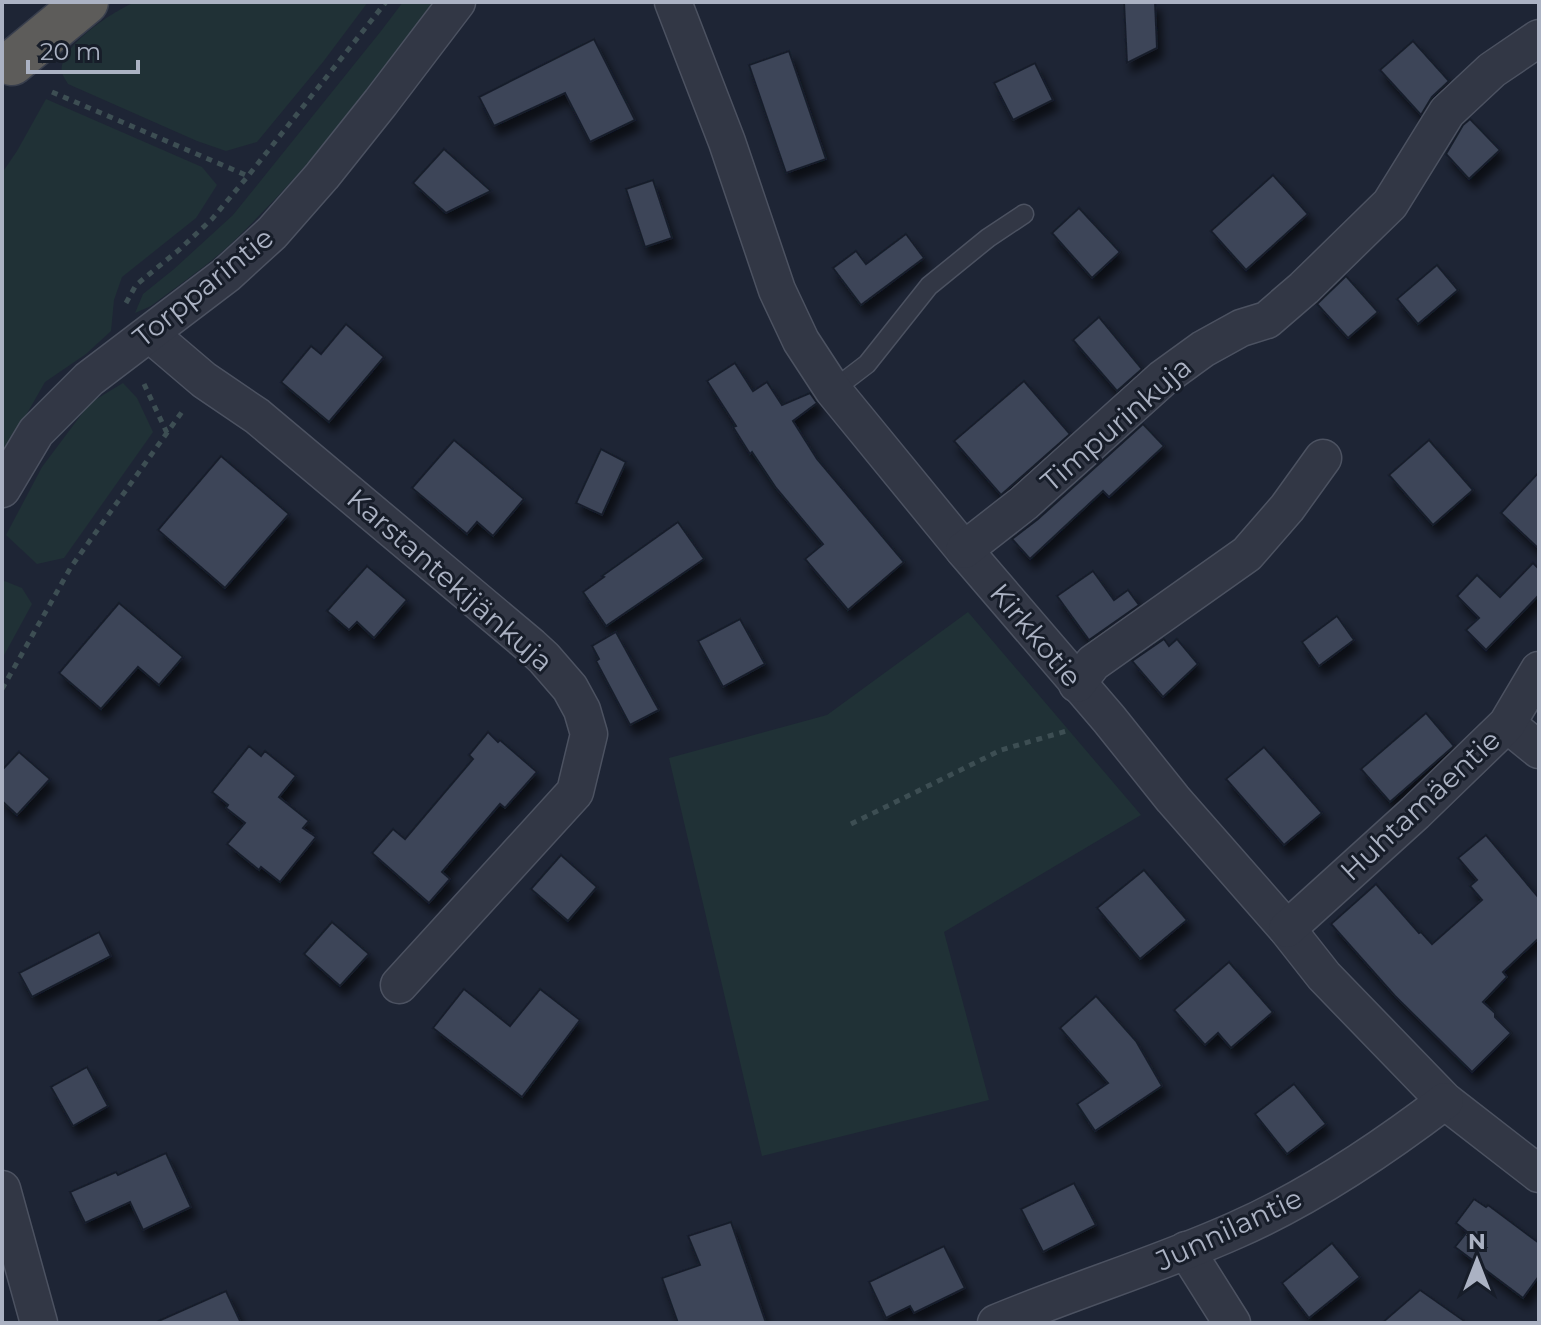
<svg xmlns="http://www.w3.org/2000/svg" width="1541" height="1325" viewBox="0 0 1541 1325" font-family="Montserrat,sans-serif">
<style>
.green{fill:#203136}
.building{fill:#3c4558;stroke:#191f2c;stroke-width:2;filter:url(#shadow)}
.lines{fill:none;stroke-linecap:round;stroke-linejoin:round}
.service-casing{stroke:#4c5261;stroke-width:21}
.minor-casing{stroke:#4c5261;stroke-width:39}
.trunk-casing{stroke:#393f4d;stroke-width:47}
.path{stroke:#3d4e53;stroke-width:5;stroke-dasharray:6 6;stroke-linecap:butt}
.service{stroke:#323745;stroke-width:18}
.minor{stroke:#323745;stroke-width:36}
.trunk{stroke:#5d5c5a;stroke-width:44}
.labels{text-anchor:middle;dominant-baseline:central;stroke-width:6;stroke-linejoin:round;paint-order:stroke}
.street-label{font-size:28px;fill:#abb2c3;stroke:#171d29}
</style>
<defs>
<filter id="shadow"><feDropShadow dx="5" dy="9" stdDeviation="4" flood-color="#0009"/></filter>
</defs>
<rect width="100%" height="100%" fill="#1e2535"/>
<!-- green -->
<g class="green">
<path d="M135 2H368L323 62 257 142 226 151 197 141 68 84C67 82 63 76 62 73 57 47 114 11 135 2Z"/>
<path d="M403 2H435C374 84 311 166 238 237 213 262 180 284 151 306L135 313 143 294 174 269 233 215 381 31Z"/>
<polygon points="46,99 202,167 217,185 196,218 122,277 114,300 111,331 86,354 45,382 2,457 2,173 17,151"/>
<polygon points="123,383 137,398 153,432 64,558 37,564 6,535 42,467 90,403"/>
<polygon points="2,580 22,588 32,604 2,659"/>
<polygon points="968,612 1141,815 944,932 989,1100 762,1156 669,758 827,715"/>
</g>
<!-- building -->
<g class="building">
<polygon points="1124,2 1155,2 1157,48 1127,63"/>
<polygon points="594,39 635,120 590,142 565,93 494,126 479,97"/>
<polygon points="1413,41 1449,81 1432,97 1421,115 1380,70"/>
<polygon points="789,51 826,159 786,173 749,65"/>
<polygon points="1035,63 1053,100 1013,120 994,83"/>
<polygon points="1470,119 1500,150 1469,179 1446,154 1463,125"/>
<polygon points="444,149 491,191 446,213 413,183"/>
<polygon points="1273,175 1308,214 1246,270 1211,231"/>
<polygon points="653,180 672,238 645,247 626,189"/>
<polygon points="1079,208 1120,252 1092,278 1052,233"/>
<polygon points="906,234 924,258 861,305 833,268 856,251 866,264"/>
<polygon points="1437,265 1458,290 1418,324 1397,299"/>
<polygon points="1346,276 1378,312 1348,338 1317,304"/>
<polygon points="1099,317 1142,369 1117,391 1073,340"/>
<polygon points="346,324 384,357 329,422 281,382 311,346 321,354"/>
<polygon points="735,363 753,391 767,382 782,405 810,393 817,403 793,421 817,459 904,562 848,610 805,559 823,544 776,488 752,452 750,454 733,427 736,426 707,381"/>
<polygon points="1024,381 1070,434 1001,495 954,441"/>
<polygon points="1143,424 1164,446 1109,497 1103,491 1030,559 1012,539 1038,519"/>
<polygon points="454,440 524,499 493,536 477,522 467,534 412,488"/>
<polygon points="1429,440 1473,490 1433,525 1389,475"/>
<polygon points="601,449 626,462 602,515 576,503"/>
<polygon points="221,456 289,514 225,588 158,530"/>
<polygon points="1539,472 1539,549 1501,513"/>
<polygon points="678,522 704,559 606,626 583,592 604,577 602,576"/>
<polygon points="1533,563 1539,569 1539,595 1486,650 1466,630 1479,618 1457,596 1477,575 1500,597"/>
<polygon points="367,566 407,600 374,638 357,622 349,630 327,611"/>
<polygon points="1093,571 1114,600 1128,590 1139,605 1089,640 1057,596"/>
<polygon points="119,603 183,657 159,685 138,667 101,709 59,673"/>
<polygon points="1337,616 1354,640 1319,666 1302,642"/>
<polygon points="740,619 765,664 723,687 698,641"/>
<polygon points="616,632 659,710 630,725 596,661 599,659 592,646"/>
<polygon points="1164,639 1169,646 1177,639 1198,664 1163,697 1132,661"/>
<polygon points="1426,713 1454,746 1390,802 1361,769"/>
<polygon points="488,732 498,742 500,740 537,772 505,808 500,804 442,872 450,879 429,903 372,853 393,829 405,839 473,759 469,755"/>
<polygon points="249,746 261,756 265,751 296,776 279,797 309,821 303,828 316,837 280,882 261,867 259,870 227,844 245,823 226,808 228,805 212,792"/>
<polygon points="1264,747 1322,813 1284,845 1226,779"/>
<polygon points="19,752 50,779 17,815 2,801 2,770"/>
<polygon points="1486,835 1539,898 1539,938 1503,972 1507,977 1483,1002 1495,1013 1495,1017 1511,1033 1472,1072 1395,996 1331,924 1376,884 1419,933 1421,932 1432,944 1482,900 1470,886 1477,880 1458,858"/>
<polygon points="561,855 597,887 568,921 531,889"/>
<polygon points="1144,870 1187,920 1140,959 1097,908"/>
<polygon points="332,922 369,954 340,986 304,954"/>
<polygon points="99,932 111,956 32,997 19,973"/>
<polygon points="1229,962 1273,1012 1231,1048 1218,1033 1205,1045 1174,1010"/>
<polygon points="464,989 510,1026 540,989 580,1020 522,1097 433,1028"/>
<polygon points="1096,996 1136,1041 1162,1086 1095,1131 1077,1104 1108,1083 1060,1028"/>
<polygon points="87,1067 108,1106 73,1126 51,1087"/>
<polygon points="1294,1084 1326,1124 1287,1154 1255,1114"/>
<polygon points="166,1153 191,1207 143,1230 130,1202 85,1223 70,1192 116,1172 118,1175"/>
<polygon points="1074,1183 1096,1225 1043,1252 1021,1209"/>
<polygon points="1474,1199 1486,1207 1488,1205 1539,1243 1539,1276 1523,1298 1455,1247 1467,1232 1456,1223"/>
<polygon points="731,1222 766,1323 678,1323 662,1278 700,1265 688,1236"/>
<polygon points="1332,1243 1360,1277 1309,1318 1282,1283"/>
<polygon points="944,1246 965,1288 914,1313 910,1306 886,1318 869,1282"/>
<polygon points="1420,1290 1467,1323 1382,1323"/>
<polygon points="226,1291 241,1323 154,1323"/>
</g>
<g class="lines">
<defs>
<polyline id="service" points="833,390 867,364 929,286 988,238 1024,214"/>
<g id="minor">
<polyline points="673,2 727,142 777,290 801,341 833,390 964,550 1109,719 1173,799 1287,929 1324,976 1445,1101 1539,1174"/>
<polyline points="150,334 204,380 257,416 531,646 544,658 570,688 582,710 589,734 575,792 399,985"/>
<polyline points="2,489 36,432 89,379 226,275 272,233 322,176 381,102 457,2"/>
<polyline points="964,550 1024,503 1163,378 1203,349 1241,328 1267,320 1304,288 1390,204 1447,112 1492,70 1539,38"/>
<polyline points="1077,684 1093,663 1247,554 1287,508 1323,458"/>
<polyline points="1507,724 1539,750"/>
<polyline points="1287,929 1415,813 1507,724 1539,670"/>
<polyline points="2,1189 39,1323"/>
<polyline points="1186,1250 1232,1323"/>
<path d="M996 1323C1075 1290 1158 1265 1236 1230 1309 1198 1382 1149 1445 1101"/>
</g>
<polyline id="trunk" points="12,63 86,2"/>
</defs>
<!-- service casing -->
<use href="#service" class="service-casing"/>
<!-- minor casing -->
<use href="#minor" class="minor-casing"/>
<!-- trunk casing -->
<use href="#trunk" class="trunk-casing"/>
<!-- path -->
<g class="path">
<polyline points="52,92 248,176"/>
<polyline points="126,303 136,285 180,249 212,219 248,176 386,2"/>
<polyline points="144,384 167,433"/>
<polyline points="2,689 71,567 184,409"/>
<polyline points="851,824 1001,750 1070,730"/>
</g>
<!-- service -->
<use href="#service" class="service"/>
<!-- minor -->
<use href="#minor" class="minor"/>
<!-- trunk -->
<use href="#trunk" class="trunk"/>
</g>
<g class="labels">
<!-- street labels -->
<g class="street-label">
<text transform="translate(203 287) rotate(-39)">Torpparintie</text>
<text transform="translate(1116 424) rotate(-41)">Timpurinkuja</text>
<text transform="translate(450 580) rotate(41)">Karstantekijänkuja</text>
<text transform="translate(1036 635) rotate(50)">Kirkkotie</text>
<text transform="translate(1420 805) rotate(-43)">Huhtamäentie</text>
<text transform="translate(1229 1229) rotate(-25)">Junnilantie</text>
</g>
</g>
<!-- border -->
<rect width="1541" height="1325" fill="none" stroke="#abb2c3" stroke-width="8"/>
<!-- north arrow -->
<g transform="translate(1477 1261)" stroke="#171d29" stroke-width="6" paint-order="stroke">
<path d="M0-6L14 30L0 20L-14 30Z" fill="#abb2c3"/>
<text y="-12" font-size="22" font-weight="bold" text-anchor="middle" fill="#abb2c3">N</text>
</g>
<!-- scale -->
<path d="M28 60v12h110v-12" fill="none" stroke="#abb2c3" stroke-width="4"/>
<text x="40" y="60" font-size="24" fill="#abb2c3" stroke="#171d29" stroke-width="6" paint-order="stroke">20 m</text>
</svg>
